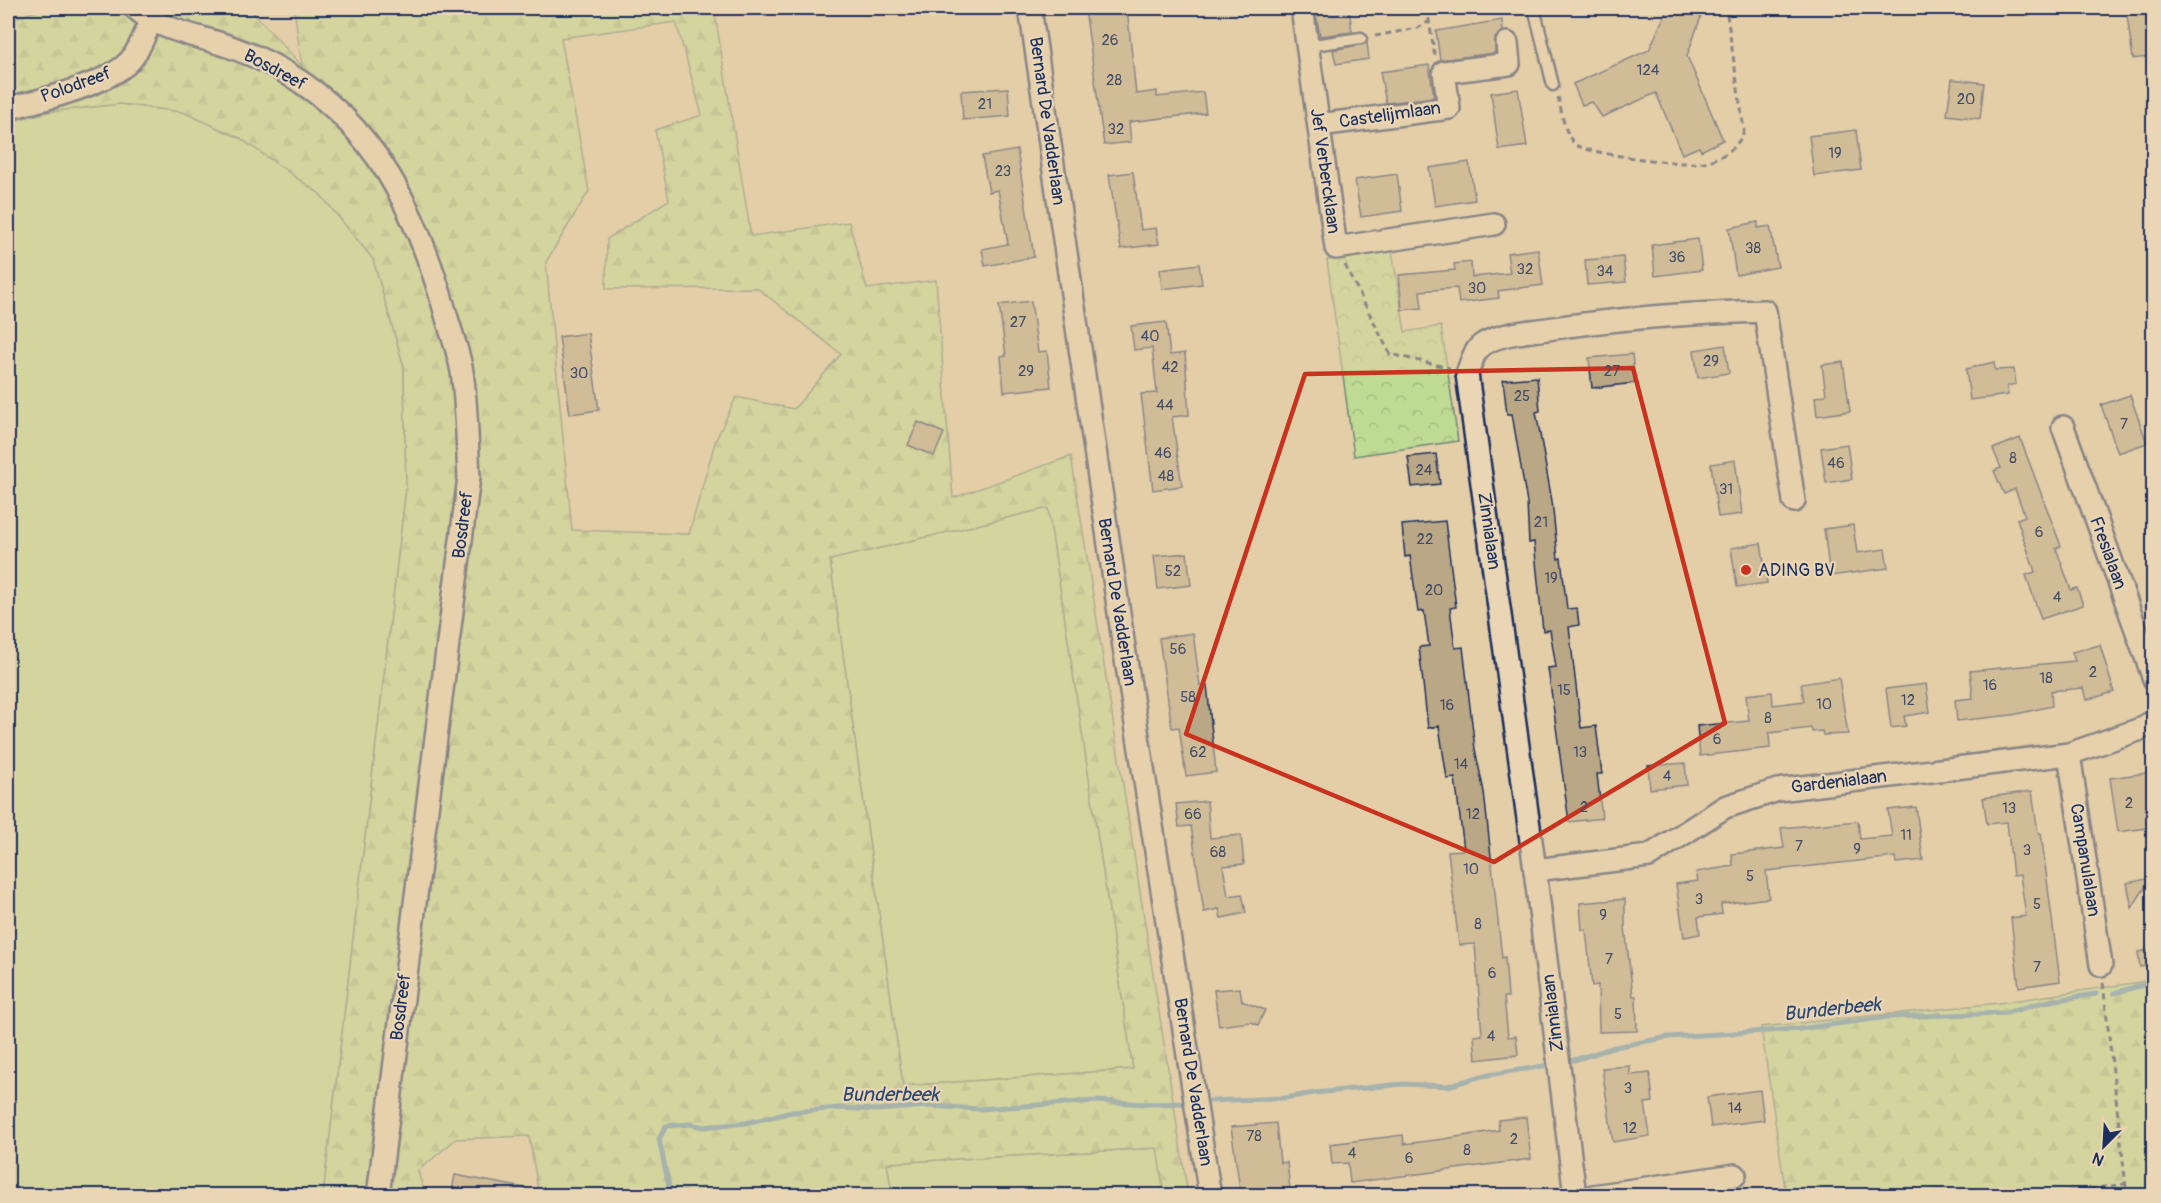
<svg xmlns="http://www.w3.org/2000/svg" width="2161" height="1203" viewBox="0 0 2161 1203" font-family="Pangolin,sans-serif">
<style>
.grass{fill:#bfdb93;stroke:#6d8578;stroke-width:1.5}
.forest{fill:url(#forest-firs);stroke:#6d8578;stroke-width:1.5;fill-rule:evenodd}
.park{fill:url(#park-crowns);stroke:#6d8578;stroke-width:1.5}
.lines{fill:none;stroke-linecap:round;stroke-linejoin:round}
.stream{stroke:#5c90b1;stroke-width:5}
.building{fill:#baa785;stroke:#1b2f5e;stroke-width:1.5}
.service-casing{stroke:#1b2f5e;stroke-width:15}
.minor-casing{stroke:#1b2f5e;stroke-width:26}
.path{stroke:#1b2f5e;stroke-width:3;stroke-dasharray:6 4.5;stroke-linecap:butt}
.service{stroke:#ead6b4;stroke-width:10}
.minor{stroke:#ead6b4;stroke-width:21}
.marked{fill:none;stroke:#c8321e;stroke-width:4.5;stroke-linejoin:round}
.poi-dot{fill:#c8321e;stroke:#ead6b4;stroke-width:2}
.labels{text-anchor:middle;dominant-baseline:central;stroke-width:4.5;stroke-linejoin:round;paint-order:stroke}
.number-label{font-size:15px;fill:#434d68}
.street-label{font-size:18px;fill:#1b2f5e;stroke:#ead6b4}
.poi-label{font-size:18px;fill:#1b2f5e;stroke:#ead6b4;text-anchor:start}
.water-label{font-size:20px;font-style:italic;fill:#2b4773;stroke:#ead6b4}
</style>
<defs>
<pattern id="forest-firs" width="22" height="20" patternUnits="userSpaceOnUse" patternTransform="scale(1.5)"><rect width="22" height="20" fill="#bfdb93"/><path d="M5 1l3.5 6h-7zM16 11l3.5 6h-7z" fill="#a4bc81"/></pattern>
<pattern id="park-crowns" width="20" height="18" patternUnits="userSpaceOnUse" patternTransform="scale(1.5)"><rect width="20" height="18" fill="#bfdb93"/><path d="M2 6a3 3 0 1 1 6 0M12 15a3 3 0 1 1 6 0" fill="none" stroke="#a4bc81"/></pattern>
</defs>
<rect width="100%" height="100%" fill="#e3cea8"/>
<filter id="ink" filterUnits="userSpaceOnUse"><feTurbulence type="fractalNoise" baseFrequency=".0167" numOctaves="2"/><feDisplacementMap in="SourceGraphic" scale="12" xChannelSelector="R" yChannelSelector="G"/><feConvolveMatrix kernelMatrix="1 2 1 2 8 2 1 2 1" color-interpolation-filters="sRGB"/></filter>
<g filter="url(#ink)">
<!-- grass -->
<g class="grass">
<polygon points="120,104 183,112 240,138 320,194 373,259 404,367 406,488 323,1195 8,1196 8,122 47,112"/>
<polygon points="1048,508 1133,1069 903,1086 830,560"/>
<polygon points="1158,1148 1164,1195 892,1195 887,1163"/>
</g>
<!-- forest -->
<g class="forest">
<path d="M44 8H249L302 66 294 8H714L751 236 849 222 867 289 936 280 953 498 1071 456 1188 1195H1164L1157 1148 887 1163 892 1195H539L529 1136 456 1139 418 1171 425 1195H323L406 488 404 367 373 259 320 194 240 138 183 112 120 104 47 112 8 122V21ZM676 22 702 115 655 130 669 200 607 239 606 289 757 288 841 354 794 409 736 397 715 442 689 534 572 530 546 262 589 191 561 38ZM1048 508 1133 1069 903 1086 830 560Z"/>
<polygon points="2153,980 2153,1195 1786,1195 1761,1027 1999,1003"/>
</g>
<!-- park -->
<polygon class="park" points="1392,250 1405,332 1441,326 1458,441 1354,456 1327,260"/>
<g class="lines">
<!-- stream -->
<g class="stream">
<polyline points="2114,993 2154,982"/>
<polyline points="1574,1060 1615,1047 1669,1037 1799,1029 1888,1017 2006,1013 2044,1002 2096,994"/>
<polyline points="1209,1101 1285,1098 1315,1093 1403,1084 1448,1086 1482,1076 1544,1066"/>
<polyline points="671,1196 659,1139 666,1126 690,1124 703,1127 746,1123 792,1112 840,1108 876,1110 929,1106 979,1109 1096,1101 1146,1104 1188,1103"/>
</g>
</g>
<!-- building -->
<g class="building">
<polygon points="1100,8 1127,8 1136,94 1157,91 1157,97 1203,92 1206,113 1129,122 1131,142 1104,145 1085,9"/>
<polygon points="1315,8 1349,8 1352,32 1320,36"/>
<polygon points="1668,8 1704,8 1687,56 1723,140 1701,151 1699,147 1682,154 1656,93 1602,117 1592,102 1582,105 1573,84 1649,50"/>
<polygon points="2126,8 2154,8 2154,56 2133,59"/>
<polygon points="1502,20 1503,31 1495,38 1495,53 1440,60 1436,31"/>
<polygon points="1367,43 1369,59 1336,64 1333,50"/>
<polygon points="1429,65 1434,97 1386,103 1380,72"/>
<polygon points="1952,79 1984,83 1980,119 1947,115"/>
<polygon points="1008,88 1010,116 963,120 961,91"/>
<polygon points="1518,89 1527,146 1499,150 1491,93"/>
<polygon points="1856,130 1861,170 1814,176 1809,136"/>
<polygon points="1017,150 1034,257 985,266 982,249 1008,244 998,190 989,192 982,156"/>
<polygon points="1469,162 1475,200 1435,206 1429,168"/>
<polygon points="1133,172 1141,230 1156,228 1159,244 1121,249 1109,175"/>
<polygon points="1397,174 1402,211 1361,217 1355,180"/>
<polygon points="1758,222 1758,228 1770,226 1778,267 1736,275 1729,228"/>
<polygon points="1698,239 1702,270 1655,276 1652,245"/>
<polygon points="1538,249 1543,285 1498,291 1499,298 1459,303 1457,288 1420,291 1422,308 1402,310 1399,275 1455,270 1454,264 1471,262 1472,277 1510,273 1507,253"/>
<polygon points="1623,257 1626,282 1587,285 1585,260"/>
<polygon points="1199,264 1202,284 1162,289 1160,269"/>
<polygon points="1031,301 1038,352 1047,351 1051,387 1004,392 1001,356 1006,356 999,305"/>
<polygon points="1166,322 1170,355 1185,353 1189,415 1172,417 1182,486 1153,490 1141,394 1157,393 1152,348 1134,350 1131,326"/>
<polygon points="588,333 599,410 570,414 559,337"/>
<polygon points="1725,345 1729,373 1698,378 1694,350"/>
<polygon points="1632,354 1635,383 1592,388 1589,358"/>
<polygon points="1843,362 1850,411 1817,416 1815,397 1826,395 1822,365"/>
<polygon points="1994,362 1995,370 2014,369 2016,384 2007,386 2008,395 1970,400 1966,369"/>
<polygon points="1537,377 1540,411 1536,412 1552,501 1558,559 1561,558 1567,609 1577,608 1579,625 1569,627 1581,728 1596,726 1602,774 1597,774 1602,818 1569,822 1548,668 1556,667 1550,630 1543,631 1534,542 1529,543 1527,503 1512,414 1507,414 1503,380"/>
<polygon points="2130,395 2147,443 2118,453 2101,405"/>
<polygon points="918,422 944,433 934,456 908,445"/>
<polygon points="2020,438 2061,546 2056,548 2071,590 2077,588 2083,605 2041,619 2026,575 2035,572 2017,519 2025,516 2015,489 2004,494 1994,471 2001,468 1993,449"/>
<polygon points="1847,444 1852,479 1826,483 1821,448"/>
<polygon points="1436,454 1440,484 1412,487 1408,457"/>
<polygon points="1735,460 1742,514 1718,517 1711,464"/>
<polygon points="1445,521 1456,607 1450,608 1455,648 1463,647 1475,749 1484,792 1502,958 1505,957 1508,997 1504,997 1508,1037 1516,1036 1518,1055 1476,1060 1474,1036 1482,1035 1475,944 1459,945 1448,851 1464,850 1455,778 1447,779 1439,726 1428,728 1419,647 1429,646 1424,611 1418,612 1410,556 1405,557 1402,525"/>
<polygon points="1853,525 1857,553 1885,549 1888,568 1830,576 1824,529"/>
<polygon points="1761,543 1767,583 1737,587 1731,548"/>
<polygon points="1187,553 1191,585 1158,589 1154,556"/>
<polygon points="1193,633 1200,686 1207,685 1216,772 1186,776 1179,727 1172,728 1159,638"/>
<polygon points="2100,645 2114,692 2086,700 2083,688 2051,691 2052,706 2012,715 1957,721 1955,700 1973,698 1970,671 2075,661 2072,652"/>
<polygon points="1839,678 1848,734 1823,735 1822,731 1812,732 1811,728 1769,733 1770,748 1700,756 1697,726 1749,721 1746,695 1772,692 1773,705 1804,701 1801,684"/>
<polygon points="1926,684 1930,712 1904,716 1906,726 1891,728 1886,689"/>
<polygon points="1685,763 1687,785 1650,789 1648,766"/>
<polygon points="2154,772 2154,827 2118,832 2110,778"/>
<polygon points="2032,791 2038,833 2041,833 2060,981 2019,987 2011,918 2026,916 2020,875 2013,876 2007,822 1987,824 1983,798"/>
<polygon points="1207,801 1210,838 1241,835 1244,864 1223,866 1228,896 1242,894 1246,913 1221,918 1219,909 1204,912 1191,826 1179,827 1176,804"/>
<polygon points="1916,807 1923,860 1896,863 1895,857 1766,871 1769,898 1721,904 1722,914 1698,917 1700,934 1684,937 1676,884 1698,881 1696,872 1733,866 1732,854 1784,848 1781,828 1858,821 1860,839 1892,836 1888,810"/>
<polygon points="2151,878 2132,908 2127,883"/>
<polygon points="1625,899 1625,927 1633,996 1636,996 1637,1031 1599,1032 1598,985 1592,986 1586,930 1582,930 1580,903"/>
<polygon points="2154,949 2154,965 2140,967 2138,952"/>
<polygon points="1240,988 1242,1001 1265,1010 1258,1025 1251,1022 1219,1026 1214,990"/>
<polygon points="1630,1066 1630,1075 1650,1073 1653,1102 1645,1103 1650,1136 1613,1142 1602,1068"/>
<polygon points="1760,1090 1764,1120 1711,1127 1707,1097"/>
<polygon points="1526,1117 1531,1159 1350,1183 1348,1163 1332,1164 1330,1144 1403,1135 1404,1144 1444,1139 1499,1130 1498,1120"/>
<polygon points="1276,1123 1280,1163 1287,1162 1290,1190 1241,1196 1231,1127"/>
<polygon points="455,1175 525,1188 524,1196 451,1196"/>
</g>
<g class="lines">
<defs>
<g id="service">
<polyline points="1534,8 1553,85"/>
<polyline points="1307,46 1361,38"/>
</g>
<g id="minor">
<path d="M135 8C162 32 203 36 236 49 252 55 270 63 285 72 376 125 417 213 445 311 450 331 459 352 462 372 467 406 467 442 469 477L378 1196"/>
<polyline points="1030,8 1124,647 1210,1196"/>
<polyline points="1302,8 1336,248 1494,224"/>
<path d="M8 108C39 101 115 83 133 57 141 46 146 31 152 19"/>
<polyline points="1319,125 1449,108 1444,72 1509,64 1507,43"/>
<polyline points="2063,427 2154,679"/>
<polyline points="2069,754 2101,965"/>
<polyline points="1535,870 1649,856 1725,807 1778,790 2069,754 2138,730 2154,721"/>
<path d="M1575 1196 1535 870 1467 374C1471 363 1474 349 1485 343 1503 333 1527 332 1547 329 1620 318 1692 313 1765 311L1794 501"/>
<polyline points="1593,1196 1735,1175"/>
</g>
</defs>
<!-- service casing -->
<use href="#service" class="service-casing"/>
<!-- minor casing -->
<use href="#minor" class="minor-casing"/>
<!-- path -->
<g class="path">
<polyline points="1427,8 1435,57"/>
<polyline points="1375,36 1418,28 1428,22"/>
<path d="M1558 97C1562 112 1564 135 1576 145 1588 154 1681 165 1698 163 1719 160 1738 150 1744 130L1726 8"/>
<polyline points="1345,265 1390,354 1450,368"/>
<polyline points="2103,983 2127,1196"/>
<polyline points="2038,1196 2125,1184"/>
</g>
<!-- service -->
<use href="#service" class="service"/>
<!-- minor -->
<use href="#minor" class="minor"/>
</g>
</g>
<!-- marked area -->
<path d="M0 0H2161V1203H0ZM1633 368 1725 723 1494 862 1186 734 1305 374Z" fill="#e3cea8" fill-opacity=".55" fill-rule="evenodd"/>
<path class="marked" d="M1633 368 1725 723 1494 862 1186 734 1305 374Z"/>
<!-- markers -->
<circle class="poi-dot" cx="1746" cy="570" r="6"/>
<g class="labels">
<!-- number labels -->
<g class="number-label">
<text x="1110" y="40">26</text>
<text x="1648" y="70">124</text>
<text x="1114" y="80">28</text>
<text x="1966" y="99">20</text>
<text x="985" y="104">21</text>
<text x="1116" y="129">32</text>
<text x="1835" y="153">19</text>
<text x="1003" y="171">23</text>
<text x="1753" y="248">38</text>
<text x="1677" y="257">36</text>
<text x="1525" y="269">32</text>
<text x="1605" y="271">34</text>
<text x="1477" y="288">30</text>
<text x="1018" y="322">27</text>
<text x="1150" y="336">40</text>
<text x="1711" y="361">29</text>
<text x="1170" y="367">42</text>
<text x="1026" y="371">29</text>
<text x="1612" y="371">27</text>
<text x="579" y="373">30</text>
<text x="1522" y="396">25</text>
<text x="1165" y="405">44</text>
<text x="2124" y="424">7</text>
<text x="1163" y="453">46</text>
<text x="2013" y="458">8</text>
<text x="1836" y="463">46</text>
<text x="1424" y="470">24</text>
<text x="1166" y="476">48</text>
<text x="1726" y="489">31</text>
<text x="1541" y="522">21</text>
<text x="2039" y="532">6</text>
<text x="1425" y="539">22</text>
<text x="1173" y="571">52</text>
<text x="1551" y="578">19</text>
<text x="1434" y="590">20</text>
<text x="2057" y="597">4</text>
<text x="1178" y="649">56</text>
<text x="2093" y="672">2</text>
<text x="2046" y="678">18</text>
<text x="1990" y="685">16</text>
<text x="1564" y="690">15</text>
<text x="1188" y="697">58</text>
<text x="1908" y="700">12</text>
<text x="1824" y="704">10</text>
<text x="1447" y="705">16</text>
<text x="1768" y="718">8</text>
<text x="1717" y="739">6</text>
<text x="1198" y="752">62</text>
<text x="1580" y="752">13</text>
<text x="1461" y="764">14</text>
<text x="1667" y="776">4</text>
<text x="2129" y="803">2</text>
<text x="1584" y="807">2</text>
<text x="2009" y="808">13</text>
<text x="1193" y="814">66</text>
<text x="1473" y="814">12</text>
<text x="1906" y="835">11</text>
<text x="1799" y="846">7</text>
<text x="1857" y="849">9</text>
<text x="2027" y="850">3</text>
<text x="1218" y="852">68</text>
<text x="1471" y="869">10</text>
<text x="1750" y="876">5</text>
<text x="1699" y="899">3</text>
<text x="2037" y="904">5</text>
<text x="1603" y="915">9</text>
<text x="1478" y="924">8</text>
<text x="1609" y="959">7</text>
<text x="2037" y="967">7</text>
<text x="1492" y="973">6</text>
<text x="1618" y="1014">5</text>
<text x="1491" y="1036">4</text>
<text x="1628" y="1088">3</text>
<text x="1735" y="1108">14</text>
<text x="1630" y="1128">12</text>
<text x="1254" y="1136">78</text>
<text x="1514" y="1139">2</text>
<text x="1467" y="1150">8</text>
<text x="1352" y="1153">4</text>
<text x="1409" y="1158">6</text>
</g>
<!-- street labels -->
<g class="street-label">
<text transform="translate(275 70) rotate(28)">Bosdreef</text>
<text transform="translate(76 85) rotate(-20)">Polodreef</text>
<text transform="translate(1390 115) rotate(-8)">Castelijmlaan</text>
<text transform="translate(1047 121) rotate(82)">Bernard De Vadderlaan</text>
<text transform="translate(1325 171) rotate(82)">Jef Verbercklaan</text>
<text transform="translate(463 525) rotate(-83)">Bosdreef</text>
<text transform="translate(1489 531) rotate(82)">Zinnialaan</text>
<text transform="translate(2108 553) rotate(70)">Fresialaan</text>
<text transform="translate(1117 602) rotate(81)">Bernard De Vadderlaan</text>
<text transform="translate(1839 782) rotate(-7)">Gardenialaan</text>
<text transform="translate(2085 860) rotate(81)">Campanulalaan</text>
<text transform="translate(401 1007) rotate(-83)">Bosdreef</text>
<text transform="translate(1553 1013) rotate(-97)">Zinnialaan</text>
<text transform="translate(1193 1082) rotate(81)">Bernard De Vadderlaan</text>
</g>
<!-- poi labels -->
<g class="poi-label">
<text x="1758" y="570">ADING BV</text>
</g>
<!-- water labels -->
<g class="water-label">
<text transform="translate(1832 1009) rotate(-6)">Bunderbeek</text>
<text x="890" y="1094">Bunderbeek</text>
</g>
</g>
<!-- margin -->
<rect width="2161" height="1203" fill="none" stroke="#ead6b4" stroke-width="30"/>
<rect x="15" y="15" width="2131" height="1173" fill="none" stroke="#1b2f5e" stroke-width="2" filter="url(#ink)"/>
<!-- north arrow -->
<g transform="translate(2104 1146) rotate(204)" stroke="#ead6b4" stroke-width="4.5" paint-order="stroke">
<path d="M0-4.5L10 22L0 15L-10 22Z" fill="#1b2f5e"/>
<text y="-9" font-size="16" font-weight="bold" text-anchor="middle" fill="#1b2f5e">N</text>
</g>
</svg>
